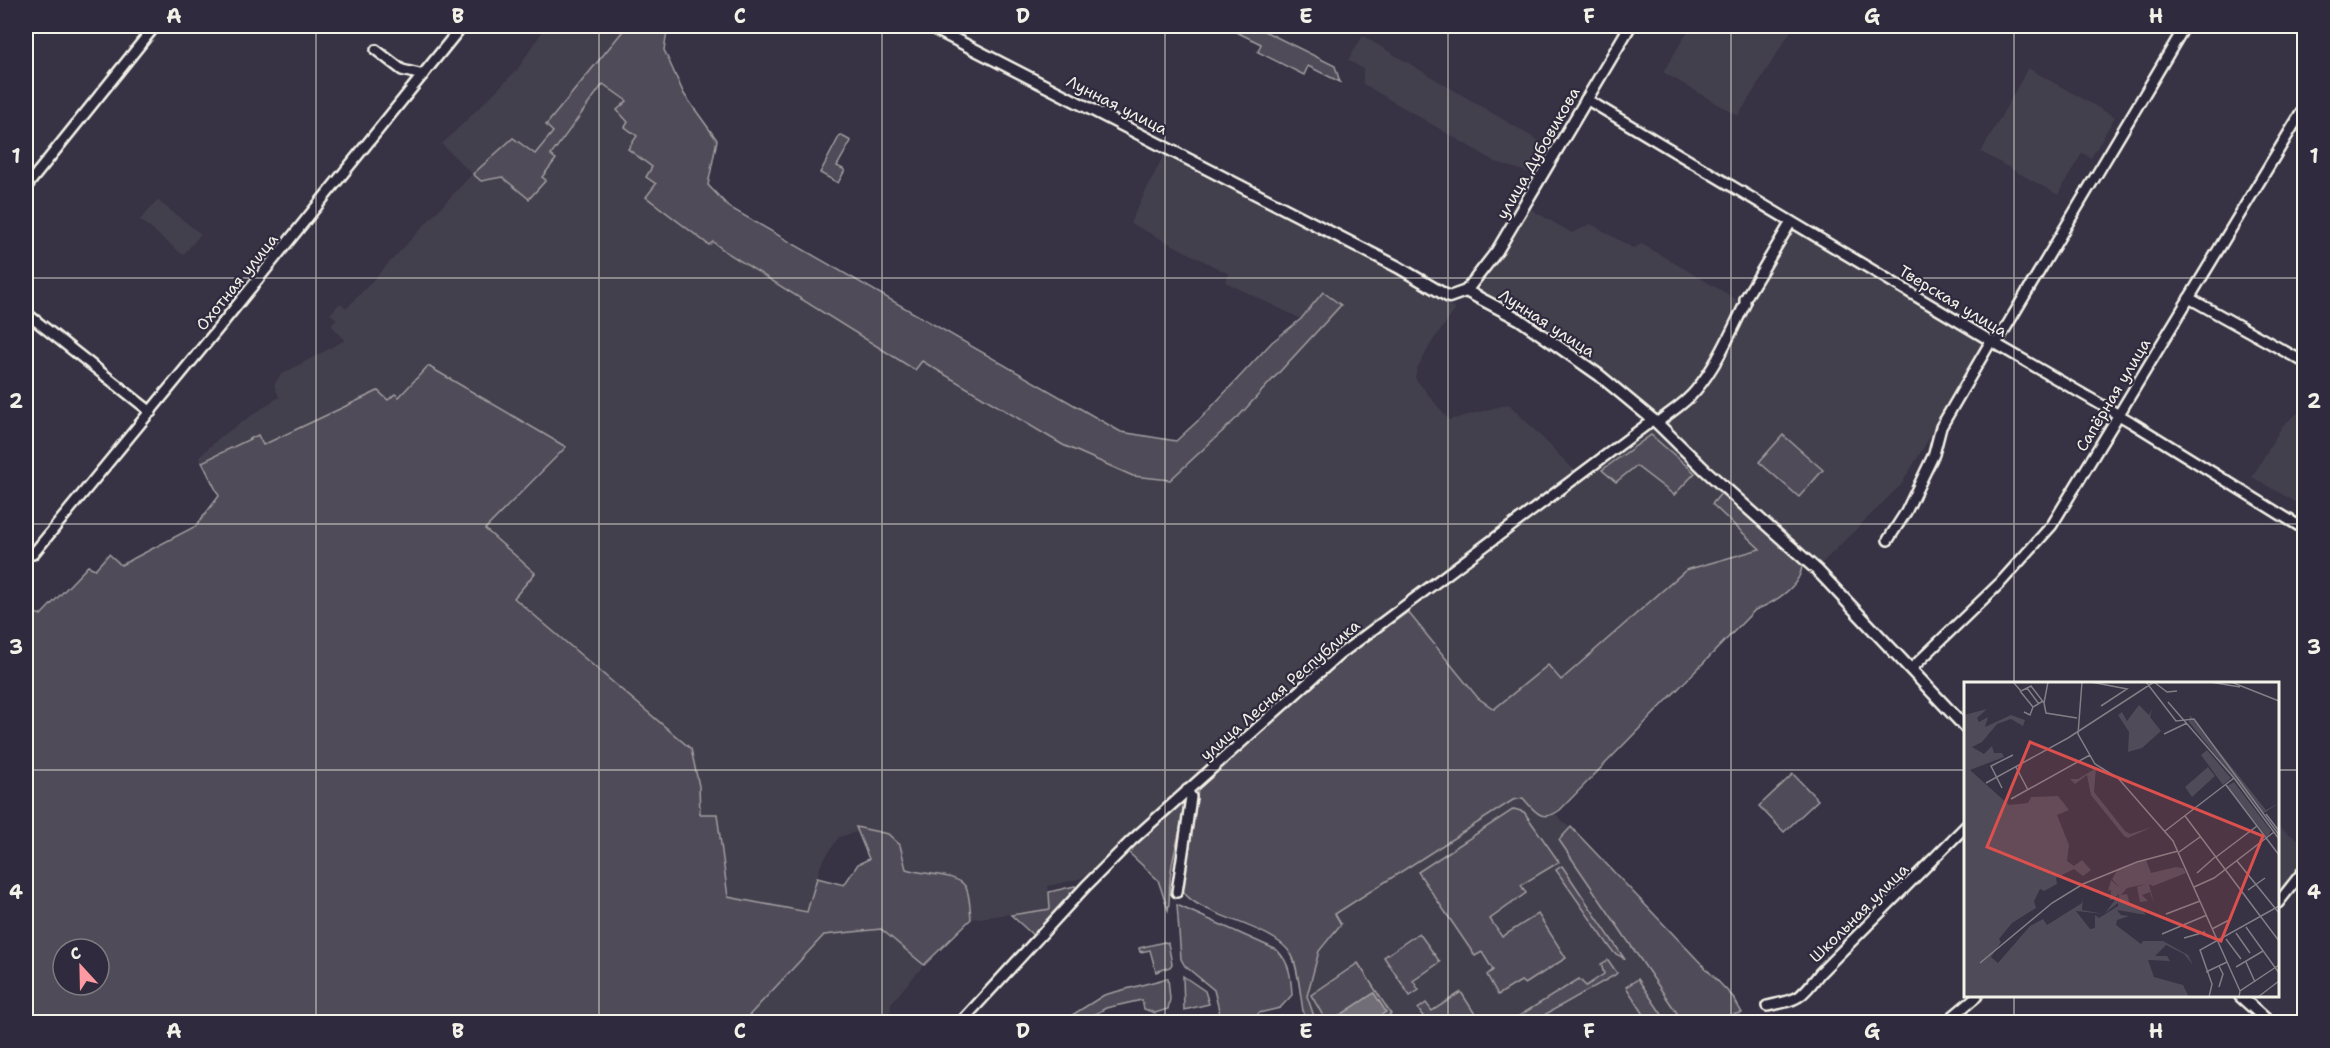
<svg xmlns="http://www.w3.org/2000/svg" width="2330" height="1048" viewBox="0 0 2330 1048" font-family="'Shantell Sans',sans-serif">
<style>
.built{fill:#433f4e}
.green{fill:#504b59;stroke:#a29ea0;stroke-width:1.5;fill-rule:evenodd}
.water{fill:#726e77;stroke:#a6a2a4;stroke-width:1.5}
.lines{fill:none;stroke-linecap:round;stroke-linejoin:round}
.minor-casing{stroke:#f4f1e8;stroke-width:14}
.tertiary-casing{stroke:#f4f1e8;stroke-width:15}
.minor{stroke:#2f2a3d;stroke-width:9}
.tertiary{stroke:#2f2a3d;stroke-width:10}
.grid{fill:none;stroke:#f4f1e8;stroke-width:1.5;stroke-opacity:0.55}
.labels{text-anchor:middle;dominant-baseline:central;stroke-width:4.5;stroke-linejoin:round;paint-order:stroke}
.street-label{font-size:16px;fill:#f4f1e8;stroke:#2f2a3d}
.inset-road{fill:none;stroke:#837e86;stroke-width:1.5}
.view{fill:#dc504e;fill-opacity:0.15;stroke:#dc504e;stroke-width:3}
.inset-edge{fill:none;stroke:#f4f1e8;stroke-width:3}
.neatline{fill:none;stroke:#f4f1e8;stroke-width:2}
.grid-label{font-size:20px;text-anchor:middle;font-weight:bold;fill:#f4f1e8}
</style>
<rect width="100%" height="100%" fill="#373244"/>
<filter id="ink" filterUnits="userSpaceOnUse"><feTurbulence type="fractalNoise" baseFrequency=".0167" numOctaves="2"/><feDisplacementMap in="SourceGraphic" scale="12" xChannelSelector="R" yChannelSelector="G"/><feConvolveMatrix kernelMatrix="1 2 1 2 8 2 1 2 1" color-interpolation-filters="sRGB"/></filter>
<g filter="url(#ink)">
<!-- built -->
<g class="built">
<polygon points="544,26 627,26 546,125 553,132 535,154 481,181 502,177 529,199 545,180 542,177 556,160 551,156 603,84 627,102 629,123 652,167 656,184 709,244 712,242 726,252 915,370 922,361 1063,445 1133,476 1170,480 1239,416 1340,305 1323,292 1301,319 1225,282 1229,274 1130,223 1165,152 1403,275 1421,290 1456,309 1432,342 1417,369 1415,378 1449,420 1509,404 1576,472 1402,604 1336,650 1089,874 1079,879 1048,886 1051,909 971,919 966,887 956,878 918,873 906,869 900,845 888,834 857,828 857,832 839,837 821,864 808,912 728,897 717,814 700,815 699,786 691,749 513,598 534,573 485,529 566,446 428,366 399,397 388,401 378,391 263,445 258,435 202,462 199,457 220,437 279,397 274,385 280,375 345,340 331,325 337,319 330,314 340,303 347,308 472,174 442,144 517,70 542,32 540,31"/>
<polygon points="1691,26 1794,26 1738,116 1663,72"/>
<polygon points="1363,36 1551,148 1535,175 1496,162 1363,84 1363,69 1348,60"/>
<polygon points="2028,68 2115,117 2091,158 2082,153 2058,195 1981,152"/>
<polygon points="157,200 201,234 183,255 140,220"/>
<polygon points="1527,207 1572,233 1591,224 1633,248 1642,244 1741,302 1787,226 1986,344 1901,485 1820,565 1654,416 1601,371 1521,314 1484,295 1481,291 1480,286 1483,279"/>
<polygon points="2300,411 2304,414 2304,507 2252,477 2282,426"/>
<polygon points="1653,427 1656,428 1782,546 1517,744 1429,641 1408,612"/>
<polygon points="1509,779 1554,812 1729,995 1736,1022 1311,1022 1306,996 1327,922 1331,913"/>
<polygon points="2278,827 2304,843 2304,862 2278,895"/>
<polygon points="881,929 924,965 891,1003 890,1022 743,1022 824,935"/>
</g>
<!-- green -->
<g class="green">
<polygon points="627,26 668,26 664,50 684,94 717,140 708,185 729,207 1121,432 1176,441 1203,416 1272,342 1301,319 1323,292 1341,305 1239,416 1170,480 1133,476 1063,445 922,361 915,370 726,252 713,242 709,245 646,197 656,184 646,177 652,167 628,149 637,136 625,127 628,122 617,110 627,101 603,84 551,155 556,159 542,177 546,180 529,199 502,177 481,181 473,174 513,138 535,154 553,132 546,125"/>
<polygon points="1230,26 1254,26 1335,66 1340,82 1308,66 1304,75 1258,52 1261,44 1228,28"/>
<polygon points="840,135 851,141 837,166 845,170 838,183 820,173"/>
<path d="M428 366 566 447 485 529 535 573 514 598 691 749 699 786 700 814H717L728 897 807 912 817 878 844 885 858 864 869 859 856 827 888 834 900 845 906 869C922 875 956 873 965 886 970 893 970 910 971 919L924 965 881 929 824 935 743 1022H26V610L41 615 88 566 95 569 109 554 121 565 196 526 219 496 202 462 258 435 263 445 378 391 388 400 395 394 399 397ZM63 949H99V985H63Z"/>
<polygon points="1651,435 1695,473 1674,495 1636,466 1616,482 1602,470"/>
<polygon points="1783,435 1823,470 1799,497 1759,462"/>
<path d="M1723 491 1802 564C1802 586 1774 603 1755 610L1560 810C1542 823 1535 812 1523 798L1513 800 1335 914 1341 924 1319 951 1307 996 1316 1022H1305C1301 1006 1299 966 1291 954 1272 924 1199 917 1183 891L1198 790 1201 783 1342 660 1408 612 1478 698 1494 709 1548 665 1561 680 1686 570 1760 549 1712 504Z"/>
<polygon points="1793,774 1818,800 1784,832 1759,806"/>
<path d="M1181 803 1184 805C1182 831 1171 857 1170 881 1169 892 1170 900 1168 910L1158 880 1127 851 1172 809Z"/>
<polygon points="1514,809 1524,812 1559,862 1521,885 1526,893 1490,919 1502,937 1538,914 1566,958 1525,984 1521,981 1498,995 1487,975 1493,970 1482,952 1475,956 1418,872"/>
<polygon points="1571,827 1733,997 1742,1013 1693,1022 1681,1019 1559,840"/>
<polygon points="1562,866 1624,958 1614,953 1556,870"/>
<polygon points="1075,886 1077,891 1035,937 1011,915 1050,909 1049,892"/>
<path d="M1177 905 1277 950C1290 963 1291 977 1292 995L1280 1008 1259 1013 1251 1022H1222L1214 990 1185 966 1181 959Z"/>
<polygon points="1419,933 1440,962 1413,981 1419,990 1410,996 1384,957"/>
<polygon points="1164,942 1168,943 1172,964 1170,967 1156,972 1150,950 1140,952 1139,948"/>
<polygon points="1608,960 1617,973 1615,975 1532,1022 1509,1022 1579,979 1586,986 1604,974 1601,964"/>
<polygon points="1358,963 1391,1014 1378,1022 1321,1022 1325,1019 1311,995"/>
<polygon points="1183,976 1205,991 1209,1004 1184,1010"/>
<polygon points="1168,978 1170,999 1168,1009 1155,1013 1144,1009 1142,1000 1106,1008 1081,1022 1061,1022 1104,995"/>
<polygon points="1638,979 1667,1022 1649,1022 1626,987"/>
<polygon points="1461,992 1480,1022 1427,1022 1418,1009 1426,1003 1432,1011"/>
</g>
<!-- water -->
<polygon class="water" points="1374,993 1386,1012 1370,1022 1343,1022 1339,1016"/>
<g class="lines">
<defs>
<g id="minor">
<polyline points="376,50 402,70 423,75"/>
<polyline points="1586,99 1996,344 2131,422 2304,529"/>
<polyline points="26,187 155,26"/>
<polyline points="2189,298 2304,362"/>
<polyline points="26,313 151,412"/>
<polyline points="1996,344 2185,26"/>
<path d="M1657 423C1670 412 1685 404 1696 390 1717 365 1731 332 1745 304V299L1791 222"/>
<polyline points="1888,540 1906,512 1934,454 1941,427 1991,341"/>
<polyline points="33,554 217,330 462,26"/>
<polyline points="1911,669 2001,582 2052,525 2304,108"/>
<polyline points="1177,892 1191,797 1187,790"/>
<polyline points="2278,903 2304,870"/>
<path d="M1767 1006C1800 999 1799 1000 1820 973L1966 826"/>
<polyline points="961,1022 1086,886 1131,841 1339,655 1645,426 1652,419"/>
<polyline points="1946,1022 1977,996"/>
</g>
<g id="tertiary">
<polyline points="929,26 1398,267 1449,297 1466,291 1519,319 1599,375 1657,423 1705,470 1817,570 1966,728"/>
<polyline points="1466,291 1497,251 1630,26"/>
<polyline points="2240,996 2269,1022"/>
</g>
</defs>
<!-- minor casing -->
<use href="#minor" class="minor-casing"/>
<!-- tertiary casing -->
<use href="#tertiary" class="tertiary-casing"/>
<!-- minor -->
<use href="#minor" class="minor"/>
<!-- tertiary -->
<use href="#tertiary" class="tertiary"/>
</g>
</g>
<!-- grid -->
<path class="grid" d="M316 26V1022M599 26V1022M882 26V1022M1165 26V1022M1448 26V1022M1731 26V1022M2014 26V684M26 278H2304M26 524H2304M26 770H1966M2278 770H2304M2014 996V1022"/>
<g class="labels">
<!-- street labels -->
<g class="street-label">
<text transform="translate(1117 105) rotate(27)">Лунная улица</text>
<text transform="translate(1538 153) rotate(-60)">улица Дубовикова</text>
<text transform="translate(237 282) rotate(-51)">Охотная улица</text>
<text transform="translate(1953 301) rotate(31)">Тверская улица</text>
<text transform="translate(1547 323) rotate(33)">Лунная улица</text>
<text transform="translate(2113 395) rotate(-59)">Сапёрная улица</text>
<text transform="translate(1280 690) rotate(-41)">улица Лесная Республика</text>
<text transform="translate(1859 913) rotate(-45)">Школьная улица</text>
</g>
</g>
<!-- overview -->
<g transform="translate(1964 682)">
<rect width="315" height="315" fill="#373244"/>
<path d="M175 23 185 33 188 27 186 35 197 49 178 66 164 70 165 50 154 33 158 30 163 39ZM23 27 13 36 15 40 24 35 21 45 47 33 61 38 59 44 47 37 33 42 18 60 8 65 20 72 28 64 30 71H38L40 75 6 88 45 123 64 121 67 115 94 114 105 128 93 133 105 163 103 179 110 184 118 178 127 188 119 194 110 187 92 196 93 202 80 209 76 207 70 219 72 226 48 241 35 257 37 260 27 275 34 281 66 244 79 237 83 243 118 221 119 215 118 228 140 232 112 229 126 247 131 246V233L135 236 154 224V221L141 231 154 214 155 218V212L148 218 142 217H146L147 208 144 209 147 198 156 206 148 197 154 187 182 178 187 191 212 185 219 186 222 191 189 204 185 202 190 222 186 210 178 213 184 219 176 220 173 205 182 202 163 206 157 213 163 212 166 223 178 227 182 233 153 228 157 233 165 234 153 238 152 243 177 262 179 259H199L224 273 229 283 220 272 202 263 191 274H203L206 279 184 278 190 295 219 303 225 315H0V33ZM226 33 302 128 315 121 299 132 225 40ZM243 68 267 96 259 103 237 73ZM244 85 251 94 228 115 221 105ZM132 86 130 110 161 149 166 152 188 145 164 156 160 154 127 113 123 93 111 102 106 97H114ZM270 100 307 149 303 155 263 104Z" fill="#504b59"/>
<path class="inset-road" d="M49 0 57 9 67 4 80 21 84 0M118 0 114 52 131 82 154 96 209 159 276 309M127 0 163 7 137 24M182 0 212 39 230 37 315 153M190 0 203 10 213 9M246 0 276 5M267 0 315 19M63 6 75 22M56 9 69 25M204 20 270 96 315 157M80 21 82 31 113 36M60 30 66 33 69 25 79 19M200 52 223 41M52 85 64 108M22 101 104 56 190 0M262 103 315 173M38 106 27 84 49 73M47 117 126 73M302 132 315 149M221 134 315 259M201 149 270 96M215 170 236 155M252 175 293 144M273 179 315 231M233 191 251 175M230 205 250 196 310 150M284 208 301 196M202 232 236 219M282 245 315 291M248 247 267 237M272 251 286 271M198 252 243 233M220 256 241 250M262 257 277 277M282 280 291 300M16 281 88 221 119 202 173 180 214 169M272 285 299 269M242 290 263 280M255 305 259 292 255 284M245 315 248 302 236 268 315 224M275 315 276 309 315 283M294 315 315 299"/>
<path class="view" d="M66 60 299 154 257 259 23 165Z"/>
<rect width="315" height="315" class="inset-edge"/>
</g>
<!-- margin -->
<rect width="2330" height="1048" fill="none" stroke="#2f2a3d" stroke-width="66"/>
<!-- north arrow -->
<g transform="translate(81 967) rotate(338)"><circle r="28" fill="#2f2a3d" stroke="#7e7a81" stroke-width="1.5"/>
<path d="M0-4.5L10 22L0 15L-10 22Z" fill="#ff9aa2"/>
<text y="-9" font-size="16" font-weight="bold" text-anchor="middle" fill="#f4f1e8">С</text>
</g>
<rect x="33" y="33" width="2264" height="982" class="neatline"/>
<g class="grid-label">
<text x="174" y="23">A</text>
<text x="458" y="23">B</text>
<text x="740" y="23">C</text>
<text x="1023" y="23">D</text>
<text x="1306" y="23">E</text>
<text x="1589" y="23">F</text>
<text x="1872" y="23">G</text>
<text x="2156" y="23">H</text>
<text x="16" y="163">1</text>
<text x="2314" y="163">1</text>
<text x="16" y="408">2</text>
<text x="2314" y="408">2</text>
<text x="16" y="654">3</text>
<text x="2314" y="654">3</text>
<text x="16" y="899">4</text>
<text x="2314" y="899">4</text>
<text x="174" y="1038">A</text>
<text x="458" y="1038">B</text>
<text x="740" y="1038">C</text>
<text x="1023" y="1038">D</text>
<text x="1306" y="1038">E</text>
<text x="1589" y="1038">F</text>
<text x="1872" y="1038">G</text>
<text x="2156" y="1038">H</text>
</g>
</svg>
